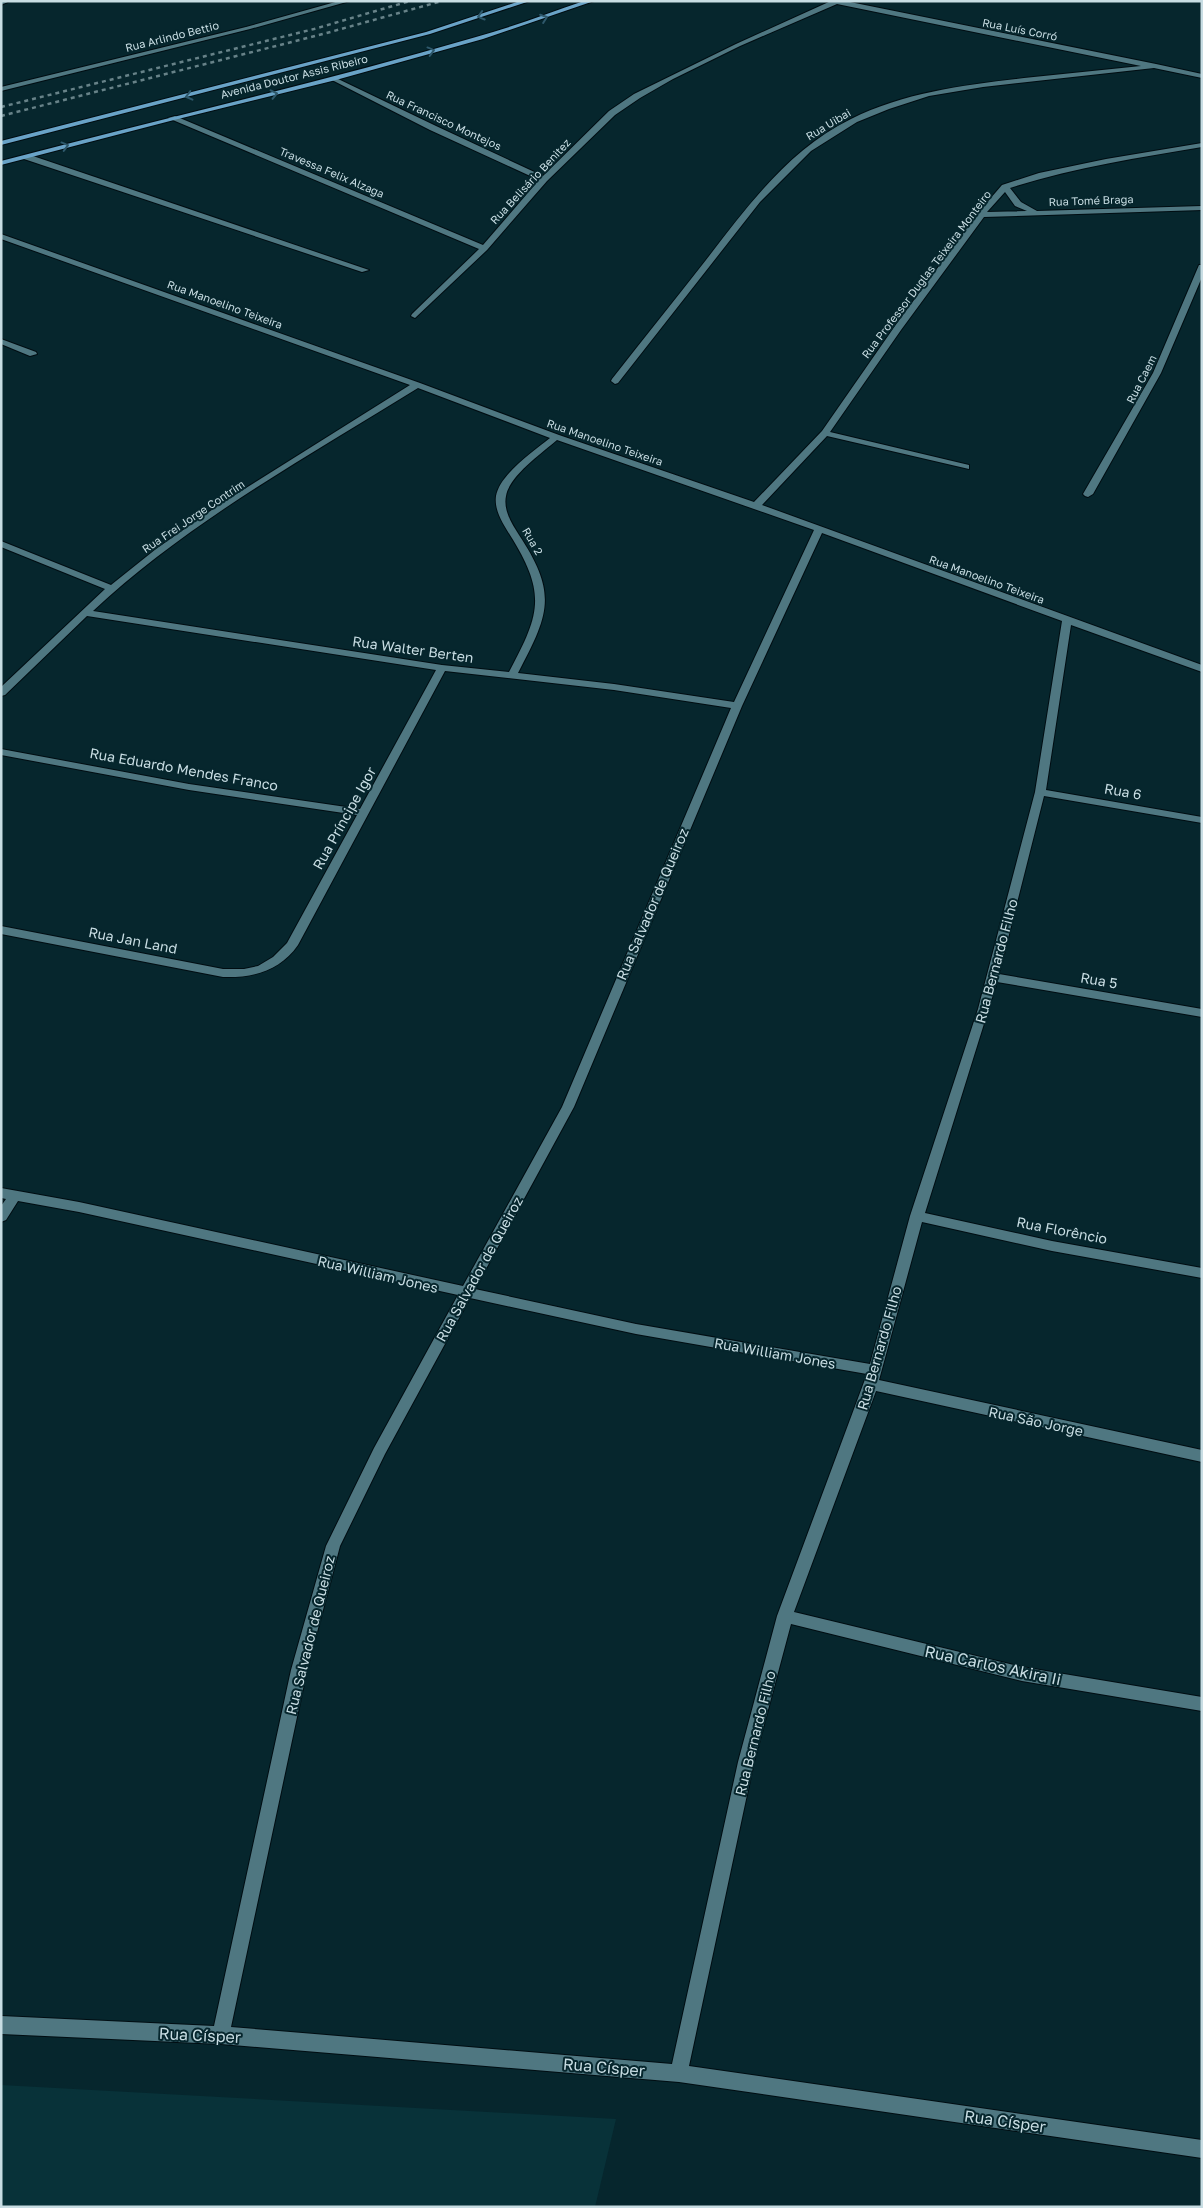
<svg xmlns="http://www.w3.org/2000/svg" width="1203" height="2208" viewBox="0 0 1203 2208" font-family="'Golos Text',sans-serif">
<style>
.built{fill:#083239}
.lines{fill:none;stroke-linecap:round;stroke-linejoin:round}
.minor-casing{stroke:#000d12;stroke-width:2}
.major-casing{stroke:#000d12;stroke-width:2}
.minor{fill:#4f7781;fill-rule:evenodd}
.major{fill:#69a3c7;fill-rule:evenodd}
.rail{stroke:#678288;stroke-width:2.5;stroke-dasharray:4 4;stroke-linecap:butt}
.oneway{stroke:#2e586b}
.labels{text-anchor:middle;dominant-baseline:central;stroke-width:4;stroke-linejoin:round;paint-order:stroke}
.far-street-label{font-size:11px;fill:#c8dde3;stroke:#06262d}
.street-label{font-size:14px;fill:#c8dde3;stroke:#06262d}
.near-street-label{font-size:16px;fill:#c8dde3;stroke:#06262d}
</style>
<rect width="100%" height="100%" fill="#06262d"/>
<!-- built -->
<polygon class="built" points="1,2085 616,2119 595,2207 1,2207"/>
<g class="lines">
<defs>
<g id="minor">
<polygon points="1,1 10,1 1,5"/>
<polygon points="339,1 350,1 250,29 1,91 1,87 246,27"/>
<path d="M831 1H845L1156 64 1202 74V78L1154 68 983 87 929 96 889 109 857 122 811 151 760 202 618 383 615 384 611 381 612 379C643 339 675 300 706 260 747 207 789 149 851 119 905 92 965 85 1024 78 1063 74 1102 70 1141 66L837 4 740 46 673 79 640 98 615 115 547 181 487 250 415 318 411 316 412 314 479 249 168 118 175 116 483 245 539 180 430 130 332 80V78H336L436 126 543 176 609 111 634 94 736 44Z"/>
<path d="M1202 143V147C1137 158 1072 168 1010 188L1021 202 1037 211 1202 206V210L984 217 901 330 830 432 969 465V469L827 436 762 505 1202 665V672L1071 625 1046 790 1202 817V823L1044 796 999 974 1202 1009V1017L997 982 925 1213 1052 1241 1202 1268V1278L1052 1251 922 1222 879 1380 1202 1450V1462L876 1391 794 1612 1022 1667 1202 1697V1711L1022 1681 791 1624 754 1762 689 2066 1202 2140V2158L679 2082 221 2044 1 2034V2016L214 2026 291 1670 326 1546 374 1448 458 1295 79 1212 18 1201 6 1220 1 1222V1206L6 1199 1 1198V1188L79 1202 463 1286 562 1107 731 708 614 690 445 671 298 945C280 971 253 978 223 977L1 934V926L223 969H244L258 966 273 957 287 943 357 815 189 790 1 755V749L189 784 360 809 436 670 87 616 5 695 1 696V687L105 589 1 547V541L111 585 156 549 219 505 410 385 1 239V234L420 383 559 435 754 502 822 431 895 326 978 213 1002 185 1039 173 1106 159ZM1005 192 1015 206 1027 211 987 212ZM418 388 550 438C534 451 500 474 496 496 494 510 503 524 510 535 547 594 540 614 509 672L442 665 93 611C188 522 307 457 418 388ZM557 440 814 530 734 702 614 684 518 673C549 614 558 594 519 535 512 524 503 510 506 496 509 476 542 453 557 440ZM822 533 1062 621 1035 792 978 1009 910 1216 870 1364 636 1324 475 1289 574 1107 742 706ZM470 1298 636 1334 867 1374 777 1616 738 1762 672 2064 231 2027 307 1670 340 1546 385 1454Z"/>
<polygon points="24,155 30,155 369,270 362,272 24,159"/>
<polygon points="1199,265 1202,265 1202,277 1161,373 1093,494 1088,497 1085,496 1083,494 1153,373"/>
<polygon points="1,339 36,352 37,354 30,356 1,344"/>
</g>
<g id="major">
<polygon points="520,1 530,1 430,34 1,145 1,141 426,32"/>
<path d="M584 1H594L483 39 336 80 174 120 1 165V161C160 119 319 83 476 37 513 27 548 13 584 1Z"/>
</g>
</defs>
<!-- minor casing -->
<use href="#minor" class="minor-casing"/>
<!-- major casing -->
<use href="#major" class="major-casing"/>
<!-- minor -->
<use href="#minor" class="minor"/>
<!-- major -->
<use href="#major" class="major"/>
<!-- rail -->
<g class="rail">
<polyline points="1,107 314,29 410,1"/>
<polyline points="1,116 323,34 442,1"/>
</g>
</g>
<!-- one-way arrows -->
<defs><path id="oneway-chevron" d="M-2-3.5L2.5 0L-2 3.5" fill="none" stroke-width="1.6" stroke-linecap="round" stroke-linejoin="round" transform="scale(1.25)"/></defs>
<g class="oneway">
<use href="#oneway-chevron" transform="translate(481 16) rotate(163)"/>
<use href="#oneway-chevron" transform="translate(544 18) rotate(-20)"/>
<use href="#oneway-chevron" transform="translate(431 51) rotate(-15)"/>
<use href="#oneway-chevron" transform="translate(274 94) rotate(-13)"/>
<use href="#oneway-chevron" transform="translate(189 96) rotate(166)"/>
<use href="#oneway-chevron" transform="translate(65 146) rotate(-15)"/>
</g>
<g class="labels">
<!-- far-street labels -->
<g class="far-street-label">
<text transform="translate(1020 29) rotate(11)">Rua Luís Corró</text>
<text transform="translate(172 36) rotate(-14)">Rua Arlindo Bettio</text>
<text transform="translate(294 76) rotate(-14)">Avenida Doutor Assis Ribeiro</text>
<text transform="translate(444 120) rotate(25)">Rua Francisco Montejos</text>
<text transform="translate(828 124) rotate(-31)">Rua Uibai</text>
<text transform="translate(332 172) rotate(23)">Travessa Felix Alzaga</text>
<text transform="translate(530 181) rotate(-47)">Rua Belisário Benitez</text>
<text transform="translate(1091 200) rotate(-2)">Rua Tomé Braga</text>
<text transform="translate(926 274) rotate(-53)">Rua Professor Duglas Teixeira Monteiro</text>
<text transform="translate(225 304) rotate(20)">Rua Manoelino Teixeira</text>
<text transform="translate(1141 379) rotate(-63)">Rua Caem</text>
<text transform="translate(605 442) rotate(19)">Rua Manoelino Teixeira</text>
<text transform="translate(193 516) rotate(-34)">Rua Frei Jorge Contrim</text>
<text transform="translate(533 541) rotate(60)">Rua 2</text>
<text transform="translate(987 579) rotate(20)">Rua Manoelino Teixeira</text>
</g>
<!-- street labels -->
<g class="street-label">
<text transform="translate(413 649) rotate(8)">Rua Walter Berten</text>
<text transform="translate(184 769) rotate(10)">Rua Eduardo Mendes Franco</text>
<text transform="translate(1123 791) rotate(10)">Rua 6</text>
<text transform="translate(344 818) rotate(-61)">Rua Príncipe Igor</text>
<text transform="translate(652 904) rotate(-67)">Rua Salvador de Queiroz</text>
<text transform="translate(133 940) rotate(11)">Rua Jan Land</text>
<text transform="translate(996 961) rotate(-75)">Rua Bernardo Filho</text>
<text transform="translate(1099 980) rotate(10)">Rua 5</text>
<text transform="translate(1062 1230) rotate(11)">Rua Florêncio</text>
<text transform="translate(479 1269) rotate(-61)">Rua Salvador de Queiroz</text>
<text transform="translate(378 1274) rotate(13)">Rua William Jones</text>
<text transform="translate(879 1348) rotate(-74)">Rua Bernardo Filho</text>
<text transform="translate(775 1353) rotate(10)">Rua William Jones</text>
<text transform="translate(1036 1421) rotate(12)">Rua São Jorge</text>
<text transform="translate(310 1635) rotate(-76)">Rua Salvador de Queiroz</text>
<text transform="translate(755 1733) rotate(-76)">Rua Bernardo Filho</text>
</g>
<!-- near-street labels -->
<g class="near-street-label">
<text transform="translate(993 1665) rotate(12)">Rua Carlos Akira Ii</text>
<text transform="translate(200 2035) rotate(3)">Rua Císper</text>
<text transform="translate(604 2067) rotate(5)">Rua Císper</text>
<text transform="translate(1005 2121) rotate(8)">Rua Císper</text>
</g>
</g>
<!-- border -->
<rect width="1203" height="2208" fill="none" stroke="#c8dde3" stroke-width="5"/>
</svg>
